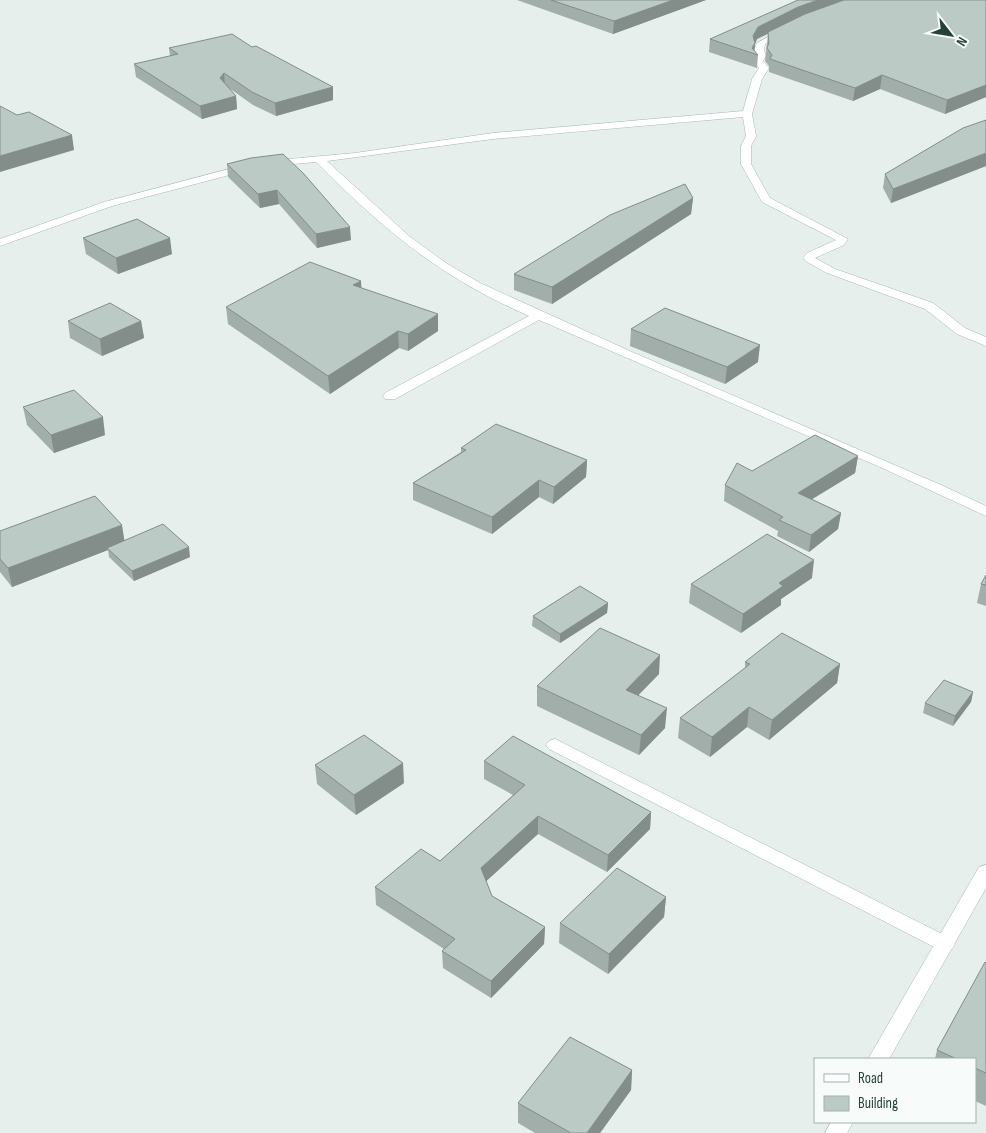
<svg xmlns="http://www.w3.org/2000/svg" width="986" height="1133" viewBox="0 0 986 1133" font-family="'Sofia Sans Condensed',sans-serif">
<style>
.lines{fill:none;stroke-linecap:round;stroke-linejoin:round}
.minor-casing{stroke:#a8b8b2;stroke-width:1}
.tertiary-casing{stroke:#a8b8b2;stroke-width:1}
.minor{fill:#fff;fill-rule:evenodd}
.tertiary{fill:#fff;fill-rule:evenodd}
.wall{fill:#a1aea9}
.shaded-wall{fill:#838d89}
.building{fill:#bbcac4;stroke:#838d89}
</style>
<rect width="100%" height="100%" fill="#e6efeb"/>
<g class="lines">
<defs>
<g id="minor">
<path d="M786 27 790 30 789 32 765 44 764 50 766 56 763 61 769 68 762 79 752 114 756 136 751 146V164L770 198 848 239 844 245 815 258 835 269 933 303 965 328 986 337V346L957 334 925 309 827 273 807 262 803 258 807 253 836 240 762 202 741 164V146L746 136 743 117 493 139 327 161 409 236 446 263 480 283 632 352 941 485 986 506V516L880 467 539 320 395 399H385L383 396 385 393 529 316C440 277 385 231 316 162L271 166 267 165 266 163 267 161 355 153 493 133 743 111 752 79 759 68 753 61 756 56 754 50 757 43Z"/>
<polygon points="248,164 253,167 252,169 112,206 0,246 0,239 104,202"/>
<polygon points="555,739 952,939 955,944 952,949 945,952 938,949 549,749 546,745 549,741"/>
</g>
<g id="tertiary">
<polygon points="986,865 986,888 889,1059 868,1059 979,867"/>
<polygon points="831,1122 853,1122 847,1133 825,1133"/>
</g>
</defs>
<!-- minor casing -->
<use href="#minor" class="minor-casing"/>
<!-- tertiary casing -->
<use href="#tertiary" class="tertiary-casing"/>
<!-- minor -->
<use href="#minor" class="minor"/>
<!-- tertiary -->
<use href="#tertiary" class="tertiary"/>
</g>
<!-- wall -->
<g class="wall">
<polygon points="517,0 706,0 613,34"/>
<polygon points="986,0 986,97 945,114 880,89 853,101 769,72 769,66 765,61 768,34 757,39 755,44 754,51 758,55 757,68 709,52 710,39"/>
<polygon points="252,47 333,87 333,100 276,116 253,105 229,88 236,96 237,109 202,119 136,77 134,64 170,56 169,48"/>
<polygon points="986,117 986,166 891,203 883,188 885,174 986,120"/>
<polygon points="251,158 351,240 317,248 279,204 260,208 228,177 227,164"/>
<polygon points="693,198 691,214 552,304 514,290 514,274"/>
<polygon points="83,238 172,254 118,274 86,254"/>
<polygon points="361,288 438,331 408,351 399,348 330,394 228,324 226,307"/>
<polygon points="68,321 141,321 144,338 102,356 70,338"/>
<polygon points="631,329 758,362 725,384 630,346"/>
<polygon points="23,407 105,435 54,453 27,425"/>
<polygon points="461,448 587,460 586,477 553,504 539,497 492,534 413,500 413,483 461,452"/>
<polygon points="858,456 855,473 812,499 841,513 838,529 809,552 777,536 778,531 724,501 725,485 752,471"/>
<polygon points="0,531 125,541 190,557 134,581 109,557 108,550 12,587 0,572"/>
<polygon points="986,575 986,606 977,603 981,584"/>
<polygon points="812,578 781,599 781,605 741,633 689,603 691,584"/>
<polygon points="608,603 607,613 560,643 532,626 533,616"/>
<polygon points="745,662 840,664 837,683 769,740 747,727 710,757 678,738 680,718 745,668"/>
<polygon points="659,674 638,695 665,728 639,755 537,706 537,686"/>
<polygon points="973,692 971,702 953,726 923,713 925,703"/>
<polygon points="484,761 651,812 650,829 607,872 538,834 486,881 492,896 545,927 544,944 491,998 443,968 442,951 444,949 376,905 375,887 440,861 513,795 484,779"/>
<polygon points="315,765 404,783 356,815 317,784"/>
<polygon points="666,897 664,917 608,974 559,943 560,923"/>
<polygon points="986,963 986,1106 975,1101 975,1059 935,1059 937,1050"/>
<polygon points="632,1070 631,1090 600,1133 535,1133 518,1123 518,1103"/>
</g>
<!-- shaded-wall -->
<g class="shaded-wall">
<polygon points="673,0 706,0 613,34 614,21"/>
<polygon points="818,0 853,0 796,19 757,39 755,44 754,54 752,53 753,36 758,27 798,7"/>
<polygon points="224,73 225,86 220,78"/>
<polygon points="882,75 880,89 853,101 855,88"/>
<polygon points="986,85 986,97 945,114 947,100"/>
<polygon points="333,87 333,100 276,116 275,103"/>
<polygon points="236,96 237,109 202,119 200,106"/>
<polygon points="72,135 74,150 0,172 0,156"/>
<polygon points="986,153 986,166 891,203 893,189"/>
<polygon points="277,190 279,204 260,208 258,194"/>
<polygon points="693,198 691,214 552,304 552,287"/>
<polygon points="350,227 351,240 317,248 316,234"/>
<polygon points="170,238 172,254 118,274 116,258"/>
<polygon points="361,281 362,298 353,285"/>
<polygon points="438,314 438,331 408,351 408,334"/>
<polygon points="141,321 144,338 102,356 100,339"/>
<polygon points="398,331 399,348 330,394 328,376"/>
<polygon points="760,345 758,362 725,384 727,367"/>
<polygon points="103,417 105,435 54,453 51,435"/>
<polygon points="858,456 855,473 796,509 798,493"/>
<polygon points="587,460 586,477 553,504 554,487"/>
<polygon points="539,480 539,497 492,534 492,517"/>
<polygon points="841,513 838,529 809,552 811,535"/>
<polygon points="122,525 125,544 107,548 108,550 12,587 8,568"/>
<polygon points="189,547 190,557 134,581 132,571"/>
<polygon points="814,560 812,578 781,599 781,605 741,633 743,614 779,583"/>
<polygon points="608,603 607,613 560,643 560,634"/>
<polygon points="660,655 659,674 625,709 626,690"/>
<polygon points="840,664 837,683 769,740 772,720"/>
<polygon points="973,692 971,702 953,726 955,716"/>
<polygon points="749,707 747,727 710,757 712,737"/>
<polygon points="667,708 665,728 639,755 641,735"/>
<polygon points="403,763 404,783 356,815 354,795"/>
<polygon points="651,812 650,829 607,872 608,855"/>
<polygon points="538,816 538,834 481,886 481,868"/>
<polygon points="666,897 664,917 608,974 609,954"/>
<polygon points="545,927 544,944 491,998 491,981"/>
<polygon points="632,1070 631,1090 600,1133 587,1133"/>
</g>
<!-- building -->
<g class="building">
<polygon points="551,0 673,0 614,21"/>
<polygon points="798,0 818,0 798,7 758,27 753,36 755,43 752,48 758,55 710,39"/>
<polygon points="844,0 986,0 986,85 947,100 882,75 855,88 770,59 772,55 767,48 769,43 768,32 805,14"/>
<polygon points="232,34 252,47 256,46 333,87 275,103 252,92 224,73 220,78 236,96 200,106 134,64 178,54 169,48"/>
<polygon points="0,106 17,115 29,112 72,135 0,156"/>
<polygon points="986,120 986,153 893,189 885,174 963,128"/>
<polygon points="283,154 304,174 350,227 316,234 277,190 258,194 227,164 251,158"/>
<polygon points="685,184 693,198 552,287 514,274 610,215"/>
<polygon points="137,219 170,238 116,258 83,238"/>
<polygon points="310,262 361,281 353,285 438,314 408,334 398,331 328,376 226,307"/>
<polygon points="110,303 141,321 100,339 68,321"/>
<polygon points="665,308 760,345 727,367 631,329"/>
<polygon points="74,390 103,417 51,435 23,407"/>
<polygon points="496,424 587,460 554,487 539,480 492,517 413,483 466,450 461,448"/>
<polygon points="815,435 858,456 798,493 841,513 811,535 779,520 783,517 725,485 737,463 752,471"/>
<polygon points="95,496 122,525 8,568 0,559 0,531"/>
<polygon points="163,524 189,547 132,571 107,548"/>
<polygon points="767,534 814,560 779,583 783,586 743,614 691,584"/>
<polygon points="986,575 986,585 981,584"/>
<polygon points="580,586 608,603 560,634 533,616"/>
<polygon points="600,628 660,655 626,690 667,708 641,735 537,686"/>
<polygon points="782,633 840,664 772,720 749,707 712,737 680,718 750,664 745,662"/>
<polygon points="944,680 973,692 955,716 925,703"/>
<polygon points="364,735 403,763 354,795 315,765"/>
<polygon points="513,736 651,812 608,855 538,816 481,868 492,896 545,927 491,981 442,951 455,939 375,887 421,849 440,861 525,785 484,761"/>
<polygon points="617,868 666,897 609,954 560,923"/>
<polygon points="985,962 986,963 986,1073 975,1068 975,1059 957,1059 937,1050"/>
<polygon points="570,1037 632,1070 587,1133 571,1133 518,1103"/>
</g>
<!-- legend -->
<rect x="814" y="1058" width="162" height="65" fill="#f7fbf9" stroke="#a3b1ad"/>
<rect x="824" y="1074" width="25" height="8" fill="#ffffff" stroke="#a3b1ad"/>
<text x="858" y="1083" font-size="15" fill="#24423a">Road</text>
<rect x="824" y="1096" width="25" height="15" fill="#bbcac4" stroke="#a3b1ad"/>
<text x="858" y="1108" font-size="15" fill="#24423a">Building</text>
<!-- north arrow -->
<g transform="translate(951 35) rotate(121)" stroke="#f7fbf9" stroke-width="4" paint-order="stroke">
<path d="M0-4L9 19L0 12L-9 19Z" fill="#24423a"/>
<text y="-8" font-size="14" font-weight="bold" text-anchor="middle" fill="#24423a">N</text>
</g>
</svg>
